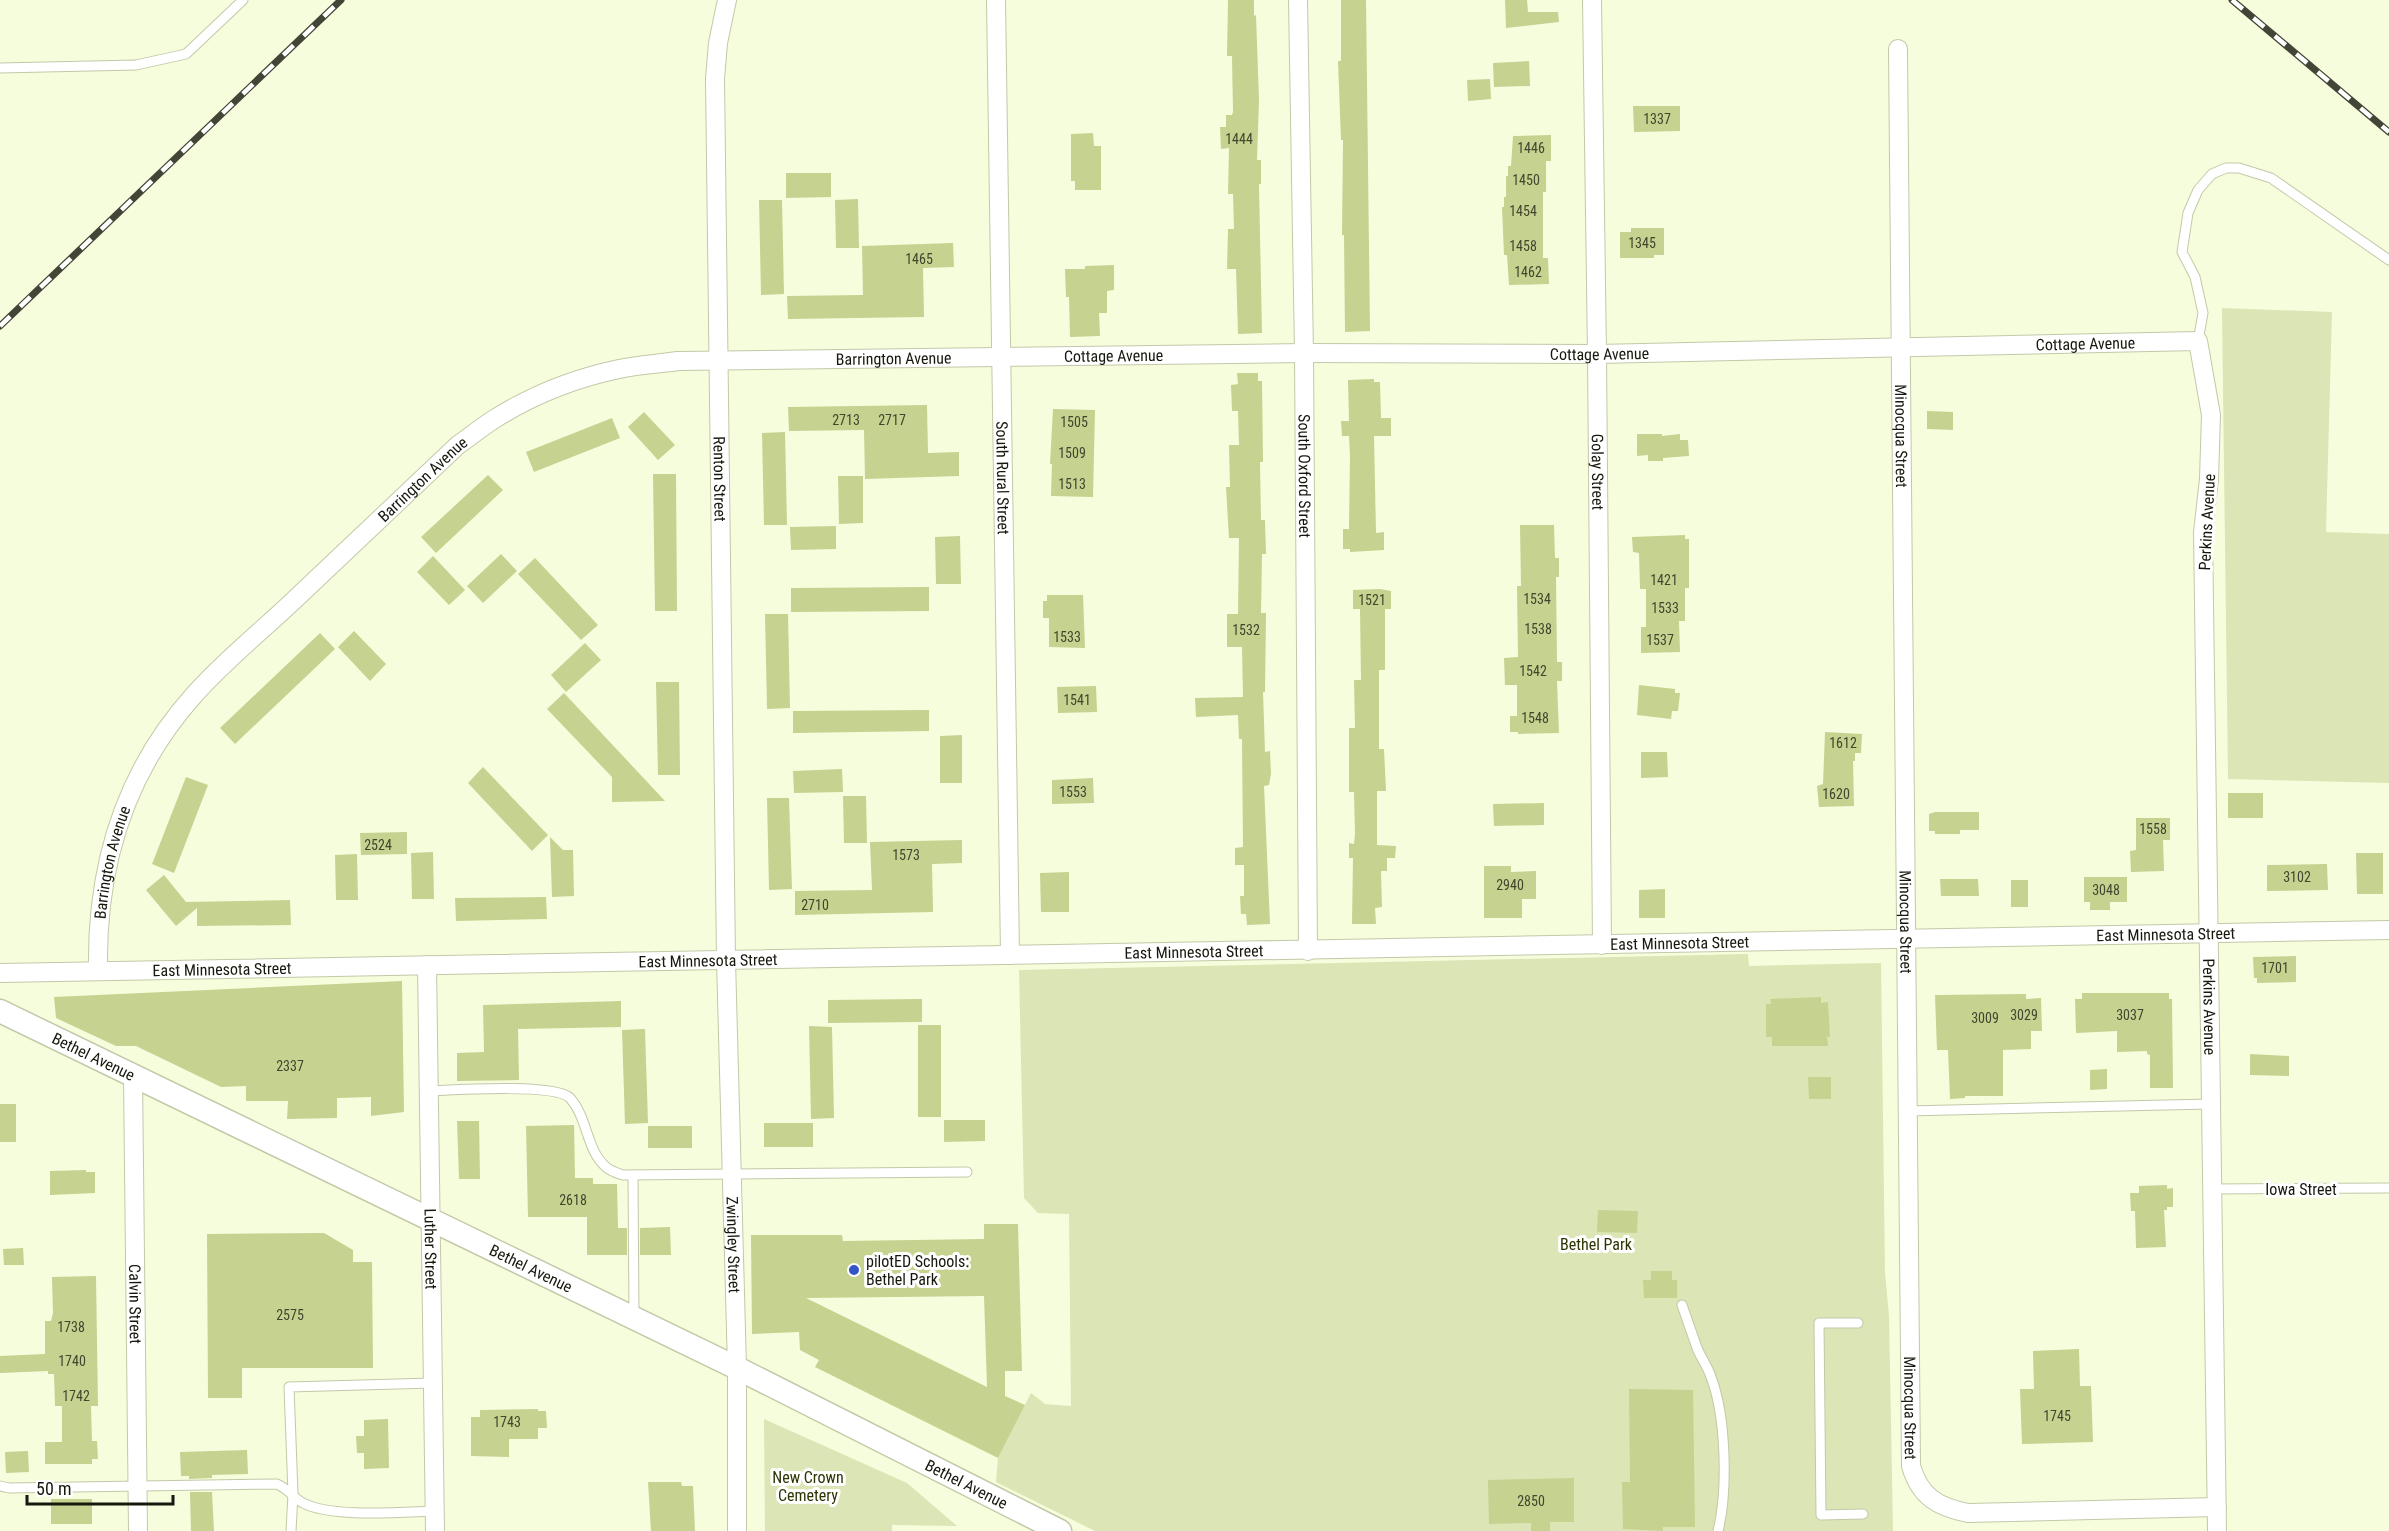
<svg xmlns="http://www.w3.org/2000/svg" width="2389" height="1531" viewBox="0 0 2389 1531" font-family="'Roboto Condensed',sans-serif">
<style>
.green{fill:#dbe5b5}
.building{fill:#c5d290;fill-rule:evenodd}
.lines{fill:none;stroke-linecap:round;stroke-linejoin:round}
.service-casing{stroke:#c2c9a9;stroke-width:11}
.minor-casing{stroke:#c2c9a9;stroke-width:20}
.tertiary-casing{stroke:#c2c9a9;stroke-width:25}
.service{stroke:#fff;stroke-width:9}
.minor{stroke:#fff;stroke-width:18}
.tertiary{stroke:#fff;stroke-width:22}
.rail-casing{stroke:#434637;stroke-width:7}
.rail{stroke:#fff;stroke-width:4.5;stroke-dasharray:14;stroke-linecap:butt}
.poi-dot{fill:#3455c5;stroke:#fff;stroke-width:2}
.labels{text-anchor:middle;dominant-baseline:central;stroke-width:6;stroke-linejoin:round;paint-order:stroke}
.number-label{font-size:14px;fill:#42462e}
.street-label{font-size:16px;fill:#16180d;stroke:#fff}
.park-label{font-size:16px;fill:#2d3300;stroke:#fff}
.poi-label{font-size:16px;fill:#16180d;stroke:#fff;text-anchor:start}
</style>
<rect width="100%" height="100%" fill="#f6fddc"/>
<!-- green -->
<g class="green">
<polygon points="2222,308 2332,312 2326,532 2389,534 2389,783 2228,779"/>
<polygon points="1748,954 1749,966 1881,963 1885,1273 1889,1316 1893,1531 1095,1531 996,1482 998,1458 1031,1393 1045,1404 1071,1406 1069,1214 1038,1213 1024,1198 1019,970"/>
<polygon points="764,1419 907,1483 957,1526 892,1525 892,1531 765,1531"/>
</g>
<!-- building -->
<g class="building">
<polygon points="1228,0 1254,0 1254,16 1256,15 1259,100 1257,160 1261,160 1261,184 1259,184 1262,333 1238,334 1236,269 1227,269 1228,229 1234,229 1233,194 1228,194 1229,148 1221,149 1220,127 1226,127 1226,115 1232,115 1233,112 1232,56 1227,56"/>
<polygon points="1341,0 1366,0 1370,331 1345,332 1344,235 1342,235 1343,140 1341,140 1338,61 1341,61"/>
<polygon points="1505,0 1527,0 1528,12 1558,12 1559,22 1506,28"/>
<polygon points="1529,61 1530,86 1494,87 1493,63"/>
<polygon points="1490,79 1491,99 1468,101 1467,80"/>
<polygon points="1633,106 1680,106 1680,131 1634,132"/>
<polygon points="1093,133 1094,146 1101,146 1101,190 1075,190 1075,181 1071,181 1071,134"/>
<polygon points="1551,135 1551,161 1546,161 1546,192 1543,192 1543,258 1548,258 1549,284 1509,285 1507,255 1504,255 1502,207 1504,207 1504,197 1506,197 1506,176 1508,176 1508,166 1511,166 1513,136"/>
<polygon points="786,173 831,173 831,197 786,198"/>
<polygon points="858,199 859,248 836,248 835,200"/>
<polygon points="759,200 782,200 784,294 761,295"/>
<polygon points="1631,228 1664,228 1664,255 1654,255 1654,258 1620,258 1620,232 1631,232"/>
<polygon points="953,243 954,267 923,268 924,317 788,319 787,296 863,295 862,246"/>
<polygon points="1114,265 1114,290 1107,291 1107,313 1099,313 1100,336 1070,337 1069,297 1066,297 1065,269 1085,269 1085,266"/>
<polygon points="1237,373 1258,373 1258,381 1262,381 1263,462 1260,462 1261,520 1265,520 1266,554 1262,554 1261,613 1266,613 1265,692 1263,692 1265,752 1270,751 1271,774 1269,785 1264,786 1270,924 1247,925 1246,914 1241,914 1240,896 1244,896 1244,865 1235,865 1235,848 1243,847 1242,739 1239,739 1238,715 1196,717 1195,698 1243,697 1242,647 1227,647 1227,614 1238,614 1239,538 1229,538 1226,487 1230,487 1229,445 1239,445 1238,411 1232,411 1231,385 1238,384"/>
<polygon points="1374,379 1374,382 1380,382 1381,418 1391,418 1391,436 1374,436 1376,533 1384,532 1384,550 1350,552 1350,549 1343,549 1343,529 1349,529 1350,456 1349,436 1342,436 1341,421 1349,421 1348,380"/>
<polygon points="927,405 928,453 959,452 959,476 865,479 864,430 789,431 788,407"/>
<polygon points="1053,409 1095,410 1093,497 1051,496 1052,464 1050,464"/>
<polygon points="1927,411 1953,412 1953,430 1927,429"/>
<polygon points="644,412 675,445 658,460 628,427"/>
<polygon points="612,418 620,438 534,472 526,452"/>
<polygon points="785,432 787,525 764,525 762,433"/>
<polygon points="1637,434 1662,434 1662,436 1680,434 1680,440 1688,440 1689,456 1663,458 1663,461 1648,461 1648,455 1637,456"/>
<polygon points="653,474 676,474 677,611 655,611"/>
<polygon points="488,475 503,490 436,553 421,537"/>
<polygon points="838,476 863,476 863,523 839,524"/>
<polygon points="1520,525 1554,525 1555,558 1559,558 1559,577 1556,577 1557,662 1562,662 1562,681 1557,681 1559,733 1518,734 1518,732 1510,732 1510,716 1517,716 1517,685 1505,685 1504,658 1518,657 1517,586 1521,586"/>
<polygon points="836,526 836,549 791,550 790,527"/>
<polygon points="1685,535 1685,539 1689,539 1689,588 1685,588 1685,621 1679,621 1680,652 1641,653 1641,627 1646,627 1646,589 1640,589 1639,553 1633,552 1632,537"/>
<polygon points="960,536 961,584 936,584 935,537"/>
<polygon points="501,554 517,571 483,603 467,586"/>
<polygon points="433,556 465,590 449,605 417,572"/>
<polygon points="535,558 598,625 581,640 518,574"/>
<polygon points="929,587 929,611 791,612 791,588"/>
<polygon points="1380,589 1391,591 1391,609 1385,609 1385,670 1379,670 1379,749 1384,749 1386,791 1377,791 1377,845 1396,846 1395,858 1387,858 1387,871 1381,871 1382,907 1375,908 1376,924 1352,924 1353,858 1349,858 1349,843 1354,844 1355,834 1354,792 1349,792 1349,728 1355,728 1354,680 1361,680 1360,609 1353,609 1353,590"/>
<polygon points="1047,595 1083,595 1085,648 1049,647 1049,618 1043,618 1043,601 1047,601"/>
<polygon points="765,614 788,614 790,708 767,709"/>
<polygon points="354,631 386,664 370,681 338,647"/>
<polygon points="320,633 335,649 235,744 220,728"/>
<polygon points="585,643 601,660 566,692 551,675"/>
<polygon points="656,682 679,682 680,775 658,775"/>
<polygon points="1639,685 1675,689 1675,693 1680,693 1678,711 1672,711 1671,719 1637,715"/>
<polygon points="1096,686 1097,712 1058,713 1057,687"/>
<polygon points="564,693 665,801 612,802 612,777 547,709"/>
<polygon points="929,710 929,731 793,733 793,711"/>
<polygon points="1825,732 1862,734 1861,753 1855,753 1855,761 1853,761 1854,806 1819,807 1817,786 1823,784"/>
<polygon points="962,735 962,783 940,783 940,736"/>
<polygon points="1641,752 1667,752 1668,777 1641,778"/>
<polygon points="483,767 548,835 532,851 468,783"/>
<polygon points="842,769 843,792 794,793 793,771"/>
<polygon points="186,777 208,785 174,873 152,864"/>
<polygon points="1093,778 1094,803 1052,804 1052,780"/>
<rect x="2228" y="793" width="35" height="25"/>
<polygon points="843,796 866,796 867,843 844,843"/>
<polygon points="767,798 789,798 792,889 769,890"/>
<polygon points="1544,803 1544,825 1494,826 1493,804"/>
<polygon points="1935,812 1979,812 1979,830 1960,830 1960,834 1935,834 1935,831 1929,831 1929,814"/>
<polygon points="2136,818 2170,818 2170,840 2163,840 2164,871 2131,872 2130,851 2136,850"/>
<polygon points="407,832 407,854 361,855 360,833"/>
<polygon points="550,837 563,850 573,850 574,896 552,897"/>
<polygon points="962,840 962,863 932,864 933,912 795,915 795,891 872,890 870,842"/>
<polygon points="433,852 434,899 412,899 411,853"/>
<polygon points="2356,853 2383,853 2383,894 2357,894"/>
<polygon points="357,854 358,900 336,900 335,855"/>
<polygon points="2327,864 2328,890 2267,891 2267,865"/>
<polygon points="1484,866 1511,866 1511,872 1536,871 1536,899 1522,899 1522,918 1484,918"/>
<polygon points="1069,872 1069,912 1041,912 1040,873"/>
<polygon points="164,875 186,902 290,900 291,925 197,926 197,908 176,926 146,890"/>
<polygon points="2084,877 2127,877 2127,902 2110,902 2110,910 2090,910 2090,902 2084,902"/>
<polygon points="1940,879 1978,879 1979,896 1941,896"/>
<rect x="2011" y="880" width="17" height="27"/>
<polygon points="1665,889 1665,918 1639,918 1639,890"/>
<polygon points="546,897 547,919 456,921 455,898"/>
<polygon points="2296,956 2296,982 2257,983 2257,978 2254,978 2253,957"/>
<polygon points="402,981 404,1112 371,1116 371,1097 337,1098 337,1118 287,1119 288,1101 246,1101 246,1086 221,1087 136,1046 116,1046 56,1018 54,997"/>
<polygon points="2082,993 2169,993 2169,999 2172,999 2173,1088 2150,1088 2150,1055 2147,1054 2147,1051 2117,1052 2117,1031 2076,1033 2075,999 2082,999"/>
<polygon points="2026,994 2026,999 2041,998 2042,1031 2031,1031 2031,1049 2003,1050 2003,1096 1965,1096 1965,1098 1950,1099 1948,1050 1937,1050 1935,995"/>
<polygon points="1821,997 1821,1003 1828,1002 1830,1037 1827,1037 1828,1046 1772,1046 1772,1037 1766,1037 1766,1004 1771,1004 1770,999"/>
<polygon points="922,999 922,1022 828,1023 828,1000"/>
<polygon points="621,1001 621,1027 518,1029 519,1080 457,1081 457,1053 484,1052 483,1005"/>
<rect x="918" y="1025" width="23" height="92"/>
<polygon points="809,1026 832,1027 834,1118 811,1119"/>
<polygon points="645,1029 648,1123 625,1124 622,1030"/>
<polygon points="2250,1054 2289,1056 2289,1076 2250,1075"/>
<polygon points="2107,1069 2107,1089 2090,1090 2090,1070"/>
<polygon points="1808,1077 1831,1077 1831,1099 1809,1099"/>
<rect x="0" y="1104" width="16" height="38"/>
<polygon points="944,1120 985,1120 985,1141 944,1142"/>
<polygon points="457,1121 479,1121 480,1179 459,1179"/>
<rect x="764" y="1123" width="49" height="24"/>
<polygon points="574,1125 575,1178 593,1178 593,1184 617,1184 618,1228 627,1228 627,1255 587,1255 587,1217 528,1217 526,1126"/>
<rect x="648" y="1126" width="44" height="22"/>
<polygon points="86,1170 86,1172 95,1172 95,1193 50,1195 50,1171"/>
<polygon points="2167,1185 2167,1189 2173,1188 2173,1207 2167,1207 2167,1210 2164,1210 2166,1247 2136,1248 2135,1211 2131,1211 2130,1193 2139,1193 2139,1186"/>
<polygon points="1598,1210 1638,1211 1637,1233 1597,1232"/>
<path d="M984 1224H1018L1022 1371H1005V1396L1025 1405 998 1458 815 1367 819 1360 800 1350 799 1332 752 1334 751 1235H842L843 1241 984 1239ZM984 1296 987 1387 806 1298Z"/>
<polygon points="670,1227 671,1255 640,1255 640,1228"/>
<polygon points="324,1233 353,1250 353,1262 372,1262 373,1368 242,1368 242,1398 208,1398 207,1234"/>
<polygon points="23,1248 24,1265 4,1265 3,1249"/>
<polygon points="1651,1271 1672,1271 1672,1280 1677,1280 1677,1298 1644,1298 1643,1280 1651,1280"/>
<polygon points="96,1276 98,1406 91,1406 92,1441 97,1441 98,1459 92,1459 92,1464 45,1464 45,1442 62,1442 62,1406 55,1406 54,1374 48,1374 48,1371 0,1373 0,1356 45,1354 45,1321 51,1321 53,1313 52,1277"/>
<polygon points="2079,1349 2080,1386 2091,1386 2093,1442 2022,1444 2020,1389 2034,1389 2033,1351"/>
<polygon points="1629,1389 1693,1390 1695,1527 1663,1527 1663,1531 1623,1529 1622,1482 1630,1482"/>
<polygon points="538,1409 538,1411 546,1411 547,1428 538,1428 538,1439 509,1439 509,1457 471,1456 471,1417 480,1417 480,1410"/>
<polygon points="388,1419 389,1468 364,1469 364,1453 357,1453 356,1436 364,1436 364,1420"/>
<polygon points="247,1450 248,1474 212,1475 212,1478 189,1479 189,1476 181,1476 180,1452"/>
<polygon points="28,1451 29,1472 6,1473 5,1452"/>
<polygon points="1574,1478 1574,1522 1550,1522 1550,1531 1531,1531 1531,1523 1489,1524 1488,1480"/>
<polygon points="648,1482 681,1482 682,1486 693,1486 695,1531 651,1531"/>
<polygon points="190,1492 212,1492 214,1531 191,1531"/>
<rect x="51" y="1499" width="41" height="25"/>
</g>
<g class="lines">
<defs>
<g id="service">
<polyline points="0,68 136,65 186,54 243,0"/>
<polyline points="2198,341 2203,313 2195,277 2182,252 2188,213 2198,190 2212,174 2226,168 2239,168 2271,178 2389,260"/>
<path d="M429 1091C454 1090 555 1083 570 1098 588 1118 586 1150 606 1167 610 1171 617 1173 623 1175L967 1172"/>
<polyline points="1907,1111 2211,1104"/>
<polyline points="633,1175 634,1317"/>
<polyline points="2213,1189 2389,1188"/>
<path d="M1682 1305C1687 1319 1692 1334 1697 1348 1701 1358 1708 1367 1711 1377 1726 1416 1728 1490 1718 1531"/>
<polyline points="1858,1323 1819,1323 1821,1515 1863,1514"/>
<path d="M0 1486 9 1488 277 1484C290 1490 293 1498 303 1503 331 1518 402 1512 435 1511"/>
<polyline points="291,1531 293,1494 289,1387 433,1383"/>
</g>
<g id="minor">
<path id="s1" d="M727 0 718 43 715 79 726 960 737 1368V1531"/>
<path id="s2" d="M996 0 1010 955"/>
<path id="s3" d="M1298 0 1304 353 1308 951"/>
<path id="s4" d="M1592 0 1597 354 1602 945"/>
<path id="s5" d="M1898 49 1911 1466C1920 1497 1938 1507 1968 1513L2217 1507"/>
<path id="s6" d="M427 965 435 1531"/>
<path id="s7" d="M98 971C96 867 124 773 194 695 223 662 258 634 290 604 346 551 402 498 458 445 471 436 483 426 496 418 533 395 576 378 619 369 638 365 658 364 678 361L1304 353 1597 354 2198 341 2211 415 2209 479 2203 532 2217 1531"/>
<path id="s8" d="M0 973 2389 930"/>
<path id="s9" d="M133 1076 138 1531"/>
</g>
<g id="tertiary">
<path id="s10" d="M0 1011 737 1368 1060 1531"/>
</g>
</defs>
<!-- service casing -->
<use href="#service" class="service-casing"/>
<!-- minor casing -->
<use href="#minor" class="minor-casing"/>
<!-- tertiary casing -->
<use href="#tertiary" class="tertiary-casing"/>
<!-- service -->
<use href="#service" class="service"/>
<!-- minor -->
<use href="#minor" class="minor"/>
<!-- tertiary -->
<use href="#tertiary" class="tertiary"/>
<defs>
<g id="rail">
<polyline points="2232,0 2389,132"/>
<polyline points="0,326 341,0"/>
</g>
</defs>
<!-- rail casing -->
<use href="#rail" class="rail-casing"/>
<!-- rail -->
<use href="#rail" class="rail"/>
</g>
<!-- markers -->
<circle class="poi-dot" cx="854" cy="1270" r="6"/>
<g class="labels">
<!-- number labels -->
<g class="number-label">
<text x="1657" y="119">1337</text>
<text x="1239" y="139">1444</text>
<text x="1531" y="148">1446</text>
<text x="1526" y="180">1450</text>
<text x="1523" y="211">1454</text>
<text x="1642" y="243">1345</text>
<text x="1523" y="246">1458</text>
<text x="919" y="259">1465</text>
<text x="1528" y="272">1462</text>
<text x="846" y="420">2713</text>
<text x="892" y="420">2717</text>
<text x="1074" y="422">1505</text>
<text x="1072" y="453">1509</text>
<text x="1072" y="484">1513</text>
<text x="1664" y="580">1421</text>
<text x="1537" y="599">1534</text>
<text x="1372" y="600">1521</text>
<text x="1665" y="608">1533</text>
<text x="1538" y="629">1538</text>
<text x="1246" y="630">1532</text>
<text x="1067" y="637">1533</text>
<text x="1660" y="640">1537</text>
<text x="1533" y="671">1542</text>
<text x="1077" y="700">1541</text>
<text x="1535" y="718">1548</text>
<text x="1843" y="743">1612</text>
<text x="1073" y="792">1553</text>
<text x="1836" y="794">1620</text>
<text x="2153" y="829">1558</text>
<text x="378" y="845">2524</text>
<text x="906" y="855">1573</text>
<text x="2297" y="877">3102</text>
<text x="1510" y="885">2940</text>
<text x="2106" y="890">3048</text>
<text x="815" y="905">2710</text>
<text x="2275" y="968">1701</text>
<text x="2024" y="1015">3029</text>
<text x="2130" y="1015">3037</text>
<text x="1985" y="1018">3009</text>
<text x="290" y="1066">2337</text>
<text x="573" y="1200">2618</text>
<text x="290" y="1315">2575</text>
<text x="71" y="1327">1738</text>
<text x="72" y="1361">1740</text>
<text x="76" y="1396">1742</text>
<text x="2057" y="1416">1745</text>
<text x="507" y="1422">1743</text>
<text x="1531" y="1501">2850</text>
</g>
<!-- street labels -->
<g class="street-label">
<text stroke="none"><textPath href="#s7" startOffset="2310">Cottage Avenue</textPath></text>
<text stroke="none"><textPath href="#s7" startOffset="1824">Cottage Avenue</textPath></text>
<text stroke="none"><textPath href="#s7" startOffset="1338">Cottage Avenue</textPath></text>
<text stroke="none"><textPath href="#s7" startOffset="1118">Barrington Avenue</textPath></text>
<text stroke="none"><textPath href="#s5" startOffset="387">Minocqua Street</textPath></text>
<text stroke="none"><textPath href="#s4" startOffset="472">Golay Street</textPath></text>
<text stroke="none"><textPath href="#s3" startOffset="476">South Oxford Street</textPath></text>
<text stroke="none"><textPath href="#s2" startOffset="478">South Rural Street</textPath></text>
<text stroke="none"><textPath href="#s1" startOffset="480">Renton Street</textPath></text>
<text stroke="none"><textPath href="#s7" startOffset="614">Barrington Avenue</textPath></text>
<text transform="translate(2207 522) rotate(-87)">Perkins Avenue</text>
<text stroke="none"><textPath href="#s7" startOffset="110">Barrington Avenue</textPath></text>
<text stroke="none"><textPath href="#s5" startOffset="873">Minocqua Street</textPath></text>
<text stroke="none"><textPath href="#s8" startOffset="2166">East Minnesota Street</textPath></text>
<text stroke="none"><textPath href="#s8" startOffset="1680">East Minnesota Street</textPath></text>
<text stroke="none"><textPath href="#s8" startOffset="1194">East Minnesota Street</textPath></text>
<text stroke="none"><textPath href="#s8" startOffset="708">East Minnesota Street</textPath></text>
<text stroke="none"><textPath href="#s8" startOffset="222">East Minnesota Street</textPath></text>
<text stroke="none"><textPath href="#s7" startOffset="3090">Perkins Avenue</textPath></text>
<text stroke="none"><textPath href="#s10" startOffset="104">Bethel Avenue</textPath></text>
<text x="2301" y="1189">Iowa Street</text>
<text stroke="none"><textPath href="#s1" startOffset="1246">Zwingley Street</textPath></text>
<text stroke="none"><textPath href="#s6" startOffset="284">Luther Street</textPath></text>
<text stroke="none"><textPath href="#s10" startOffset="590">Bethel Avenue</textPath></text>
<text stroke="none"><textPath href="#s9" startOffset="228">Calvin Street</textPath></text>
<text stroke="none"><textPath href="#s5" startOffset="1359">Minocqua Street</textPath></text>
<text stroke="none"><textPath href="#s10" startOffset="1076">Bethel Avenue</textPath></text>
</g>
<!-- park labels -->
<g class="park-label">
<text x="1596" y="1244">Bethel Park</text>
<text x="808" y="1477">New Crown<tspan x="808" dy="18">Cemetery</tspan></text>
</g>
<!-- poi labels -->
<g class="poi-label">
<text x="866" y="1261">pilotED Schools:<tspan x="866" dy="18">Bethel Park</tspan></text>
</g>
</g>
<!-- scale -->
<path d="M27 1495v9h146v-9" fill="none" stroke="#16180d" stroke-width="3"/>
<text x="36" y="1495" font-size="18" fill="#16180d" stroke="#ffffff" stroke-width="4.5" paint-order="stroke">50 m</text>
</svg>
